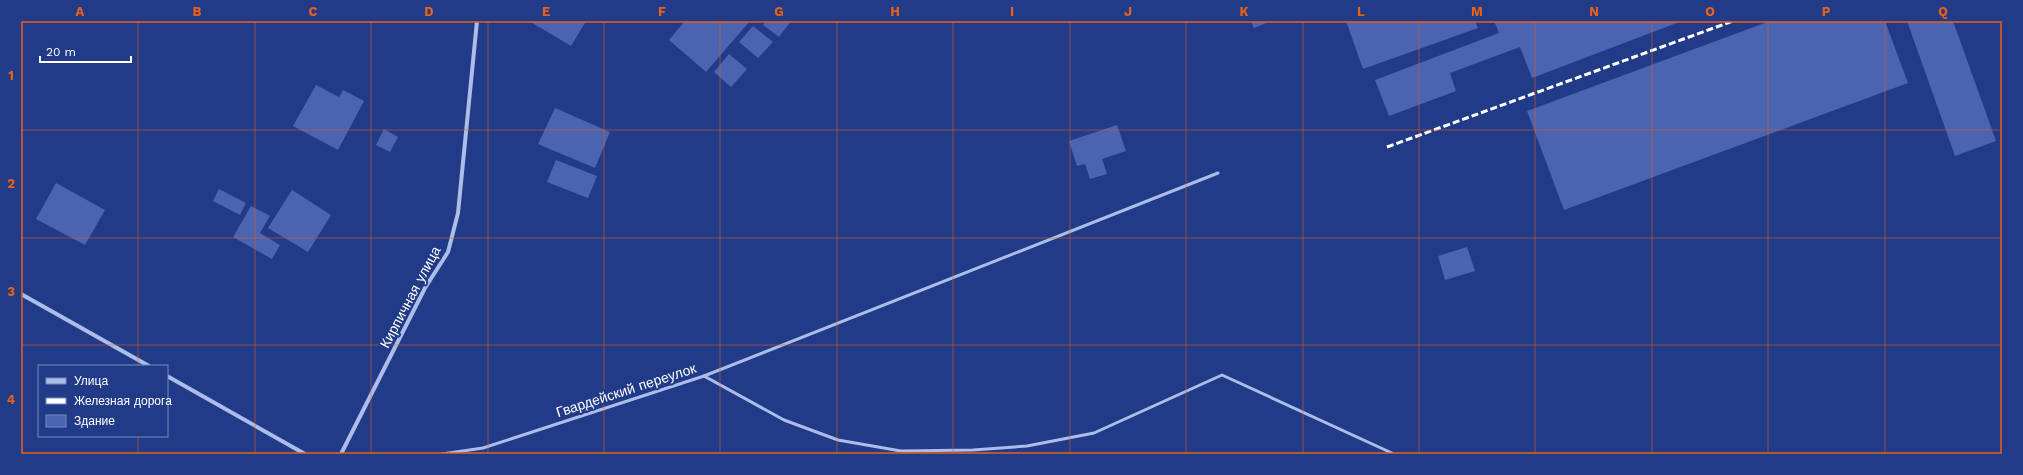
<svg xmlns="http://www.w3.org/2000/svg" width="2023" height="475" viewBox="0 0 2023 475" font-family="'Work Sans',sans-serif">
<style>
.building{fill:#4a64b1}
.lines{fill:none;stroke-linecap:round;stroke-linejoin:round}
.lane{stroke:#acbdea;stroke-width:3}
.street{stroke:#acbdea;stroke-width:4}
.rail{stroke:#fff;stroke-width:3;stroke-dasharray:7 3;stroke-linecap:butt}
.grid{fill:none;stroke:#e96118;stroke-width:1;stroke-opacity:0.55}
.labels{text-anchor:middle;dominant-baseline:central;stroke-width:4;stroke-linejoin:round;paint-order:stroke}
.street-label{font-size:14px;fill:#fff;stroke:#213b88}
.neatline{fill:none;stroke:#e96118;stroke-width:1.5}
.grid-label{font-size:13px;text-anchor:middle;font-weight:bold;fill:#e96118}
</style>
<rect width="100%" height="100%" fill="#213b88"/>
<!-- building -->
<g class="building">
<polygon points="529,21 586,21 571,46"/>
<polygon points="685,21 750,21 706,72 669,40"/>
<polygon points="766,21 791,21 779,37 763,25"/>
<polygon points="1251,21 1271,21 1254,28"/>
<polygon points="1346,21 1475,21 1478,28 1363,69"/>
<polygon points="1494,21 1682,21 1532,78 1520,47 1450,73 1456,91 1389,116 1375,80 1499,33"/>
<polygon points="1770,21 1885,21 1908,83 1564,210 1527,111"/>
<polygon points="1907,21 1953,21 1996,141 1955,156"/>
<polygon points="753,26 773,42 758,58 739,42"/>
<polygon points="729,54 747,69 731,87 714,72"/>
<polygon points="316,85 339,97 343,90 364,101 338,150 293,126"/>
<polygon points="555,108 610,132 595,168 538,144"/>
<polygon points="1117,125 1126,151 1102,159 1107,174 1090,179 1085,164 1077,166 1069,141"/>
<polygon points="384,129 398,137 390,152 376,145"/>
<polygon points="556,160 597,176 588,198 547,182"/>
<polygon points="56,183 105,210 85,245 36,219"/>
<polygon points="219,189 246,203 240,215 213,201"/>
<polygon points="292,190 331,215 308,252 268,228"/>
<polygon points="251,206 270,216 260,233 280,245 272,259 233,237"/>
<polygon points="1467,247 1475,271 1445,280 1438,256"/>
</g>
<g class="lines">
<!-- lane -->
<g class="lane">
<polyline points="704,376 1218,173"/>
<polyline points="442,454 483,448 704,376 784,420 838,440 901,451 973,450 1027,446 1094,433 1222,375 1394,454"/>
</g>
<!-- street -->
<g class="street">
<polyline points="21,294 149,366"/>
<polyline points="167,376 305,454"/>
<polyline points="341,454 425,288 448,252 458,213 477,21"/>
</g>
<!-- rail -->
<polyline class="rail" points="1387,147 1733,21"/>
</g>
<!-- grid -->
<path class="grid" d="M138 21V366M255 21V454M371 21V454M488 21V454M604 21V454M720 21V454M837 21V454M953 21V454M1070 21V454M1186 21V454M1303 21V454M1419 21V454M1535 21V454M1652 21V454M1768 21V454M1885 21V454M21 130H2002M21 238H2002M21 345H2002M138 436V454"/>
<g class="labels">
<!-- street labels -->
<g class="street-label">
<text transform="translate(410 297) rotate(-62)">Кирпичная улица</text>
<text transform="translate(626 390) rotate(-18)">Гвардейский переулок</text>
</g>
</g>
<!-- border -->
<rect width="2023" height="475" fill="none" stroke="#213b88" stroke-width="44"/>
<!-- legend -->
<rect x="38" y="365" width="130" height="72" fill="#213b88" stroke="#7a89b8"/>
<rect x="46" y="378" width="20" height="6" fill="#acbdea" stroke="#7a89b8"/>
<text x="74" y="385" font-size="12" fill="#ffffff">Улица</text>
<rect x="46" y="398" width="20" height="6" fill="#ffffff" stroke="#7a89b8"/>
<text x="74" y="405" font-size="12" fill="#ffffff">Железная дорога</text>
<rect x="46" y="415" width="20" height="12" fill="#4a64b1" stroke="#7a89b8"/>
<text x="74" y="425" font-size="12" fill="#ffffff">Здание</text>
<!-- scale -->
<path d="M40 56v6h91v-6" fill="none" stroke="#ffffff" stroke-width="2"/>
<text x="46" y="56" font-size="12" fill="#ffffff" stroke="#213b88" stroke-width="3" paint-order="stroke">20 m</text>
<rect x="22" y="22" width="1979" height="431" class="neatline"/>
<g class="grid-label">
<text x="80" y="16">A</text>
<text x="197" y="16">B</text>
<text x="313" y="16">C</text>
<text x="429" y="16">D</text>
<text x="546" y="16">E</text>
<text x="662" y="16">F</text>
<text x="779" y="16">G</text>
<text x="895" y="16">H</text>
<text x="1012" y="16">I</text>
<text x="1128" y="16">J</text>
<text x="1244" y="16">K</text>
<text x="1361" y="16">L</text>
<text x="1477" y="16">M</text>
<text x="1594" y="16">N</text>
<text x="1710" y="16">O</text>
<text x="1826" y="16">P</text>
<text x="1943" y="16">Q</text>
<text x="11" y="80">1</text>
<text x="11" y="188">2</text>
<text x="11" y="296">3</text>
<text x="11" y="404">4</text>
</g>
</svg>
